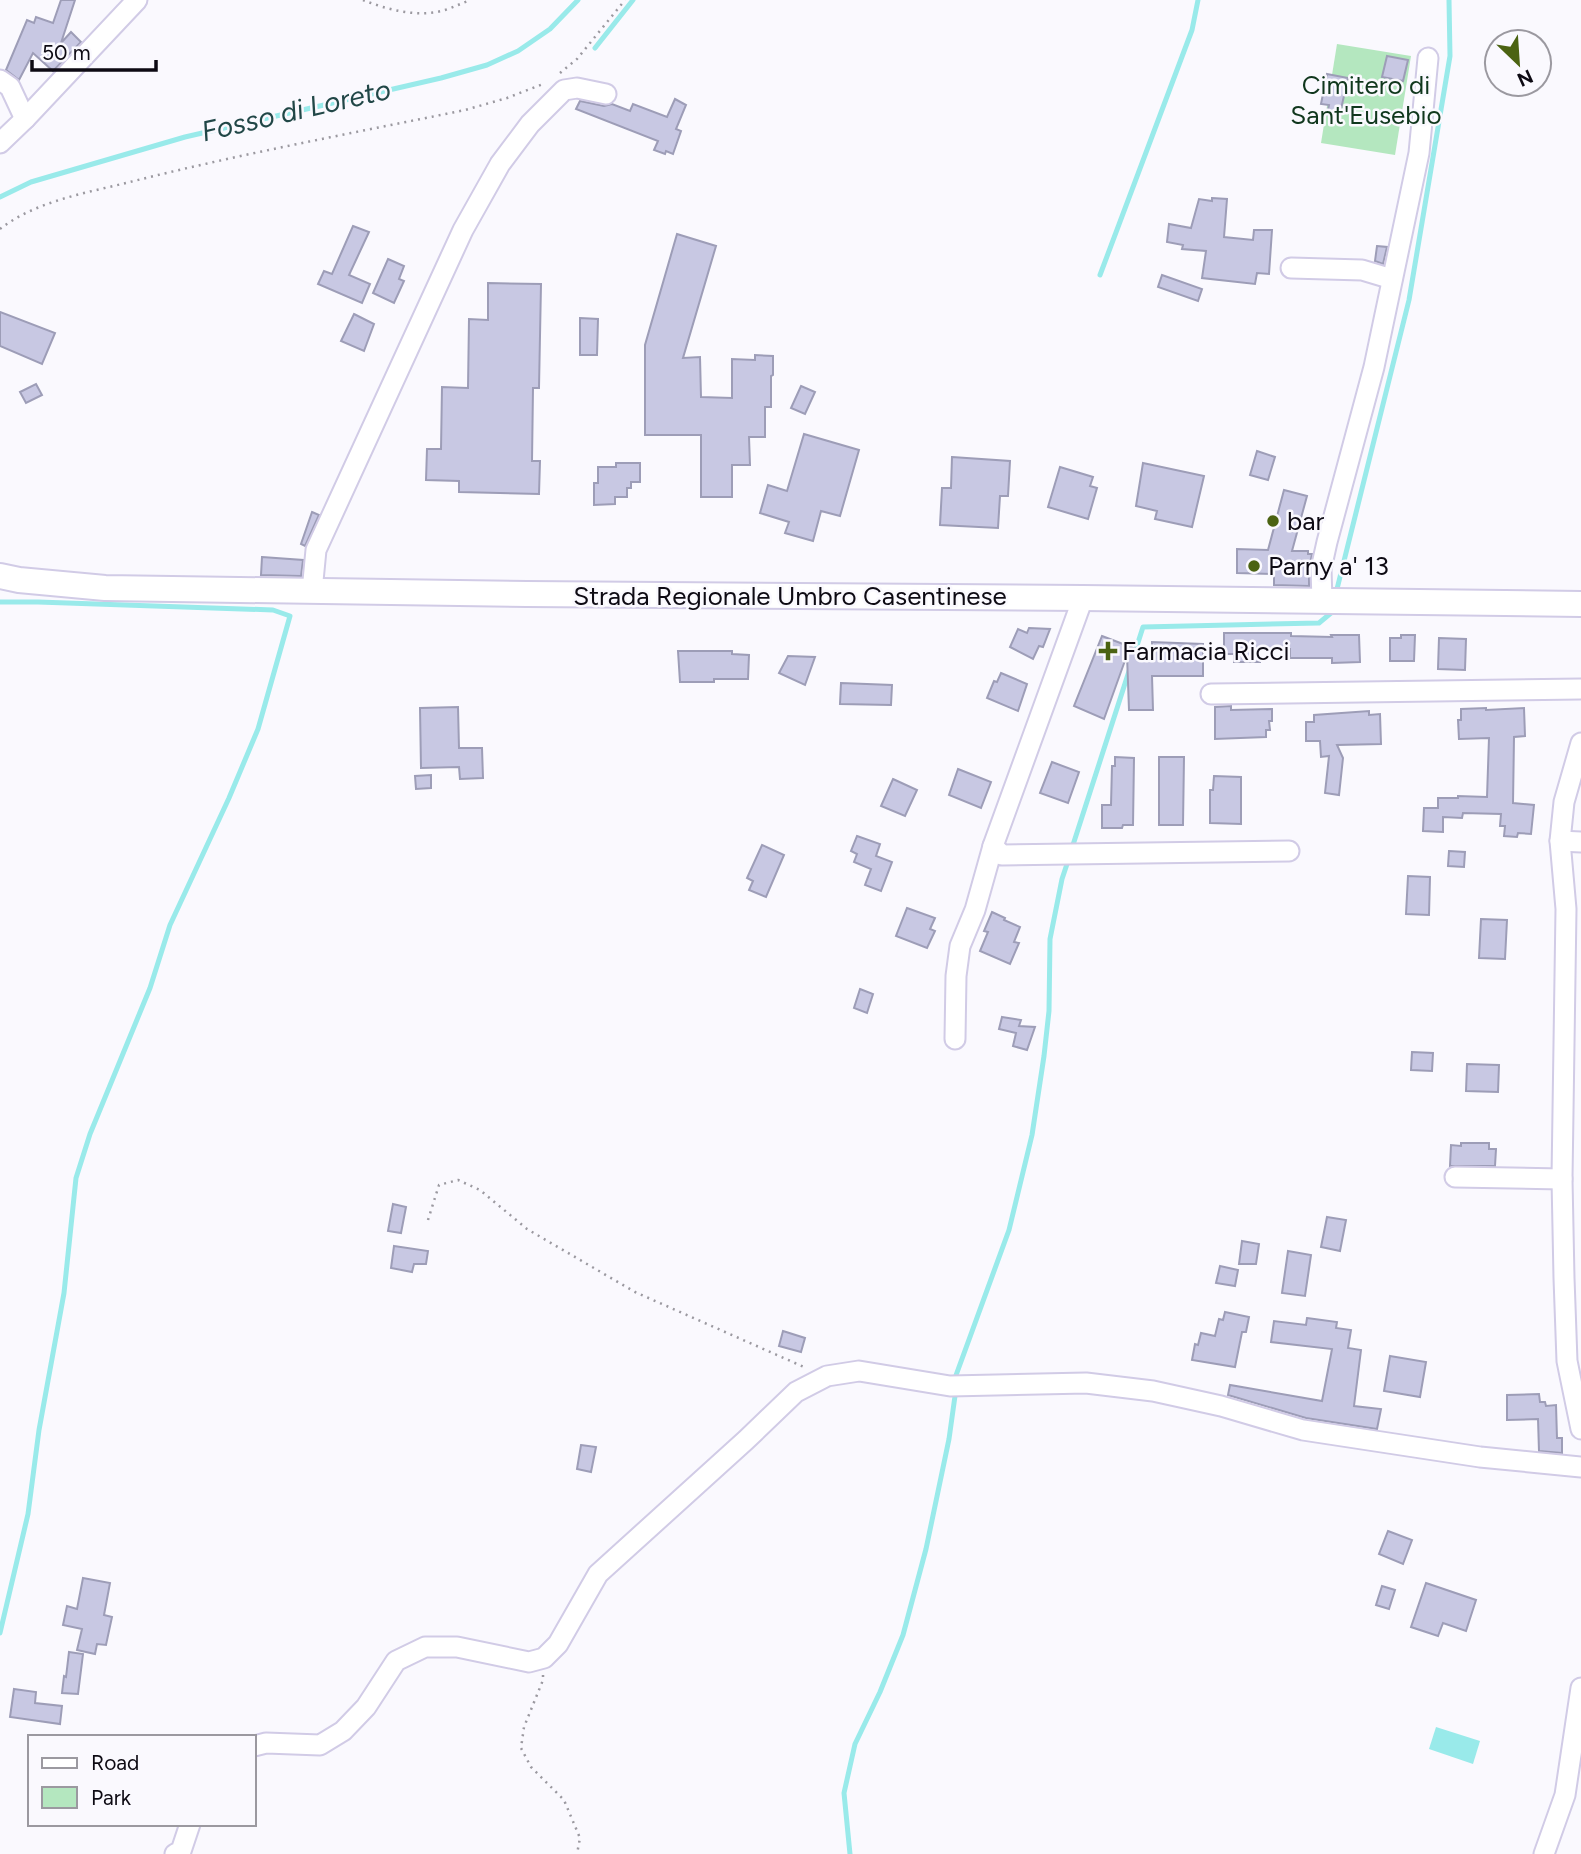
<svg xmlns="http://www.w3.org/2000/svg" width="1581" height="1854" viewBox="0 0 1581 1854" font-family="Figtree,sans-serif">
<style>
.green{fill:#b4e7bf}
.water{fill:#99eaea}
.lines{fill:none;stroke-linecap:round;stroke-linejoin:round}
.stream{stroke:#99eaea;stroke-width:5}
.building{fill:#c8c8e3;stroke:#9d9db7;stroke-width:2}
.minor-casing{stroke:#d1cbe6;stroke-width:23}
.major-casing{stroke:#d1cbe6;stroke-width:28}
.path{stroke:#9b99a0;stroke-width:2.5;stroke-dasharray:2 5;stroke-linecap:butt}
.minor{stroke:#fff;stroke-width:19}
.major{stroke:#fff;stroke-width:24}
.poi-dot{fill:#4b6312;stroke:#faf9fe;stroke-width:2.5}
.labels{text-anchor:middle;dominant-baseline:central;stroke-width:5;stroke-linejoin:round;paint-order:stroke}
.park-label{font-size:26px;fill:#10371d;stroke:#faf9fe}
.poi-label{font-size:26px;fill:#0d0a13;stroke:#faf9fe;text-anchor:start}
.street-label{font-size:26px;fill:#0d0a13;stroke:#faf9fe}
.water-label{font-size:28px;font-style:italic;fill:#214747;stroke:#faf9fe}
</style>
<rect width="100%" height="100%" fill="#faf9fe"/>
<!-- green -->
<polygon class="green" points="1337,44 1411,56 1395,155 1321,143"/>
<!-- water -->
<polygon class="water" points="1436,1727 1480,1741 1473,1764 1429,1749"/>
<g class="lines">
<!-- stream -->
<g class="stream">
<polyline points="595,48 633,0"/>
<polyline points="0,197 31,182 185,137 441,78 487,65 518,51 550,29 578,0"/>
<polyline points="1100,275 1192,30 1198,0"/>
<polyline points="1336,593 1409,300 1450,56 1449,0"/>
<polyline points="0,602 38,602 273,610 290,616 258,729 229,798 170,925 150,988 90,1134 76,1178 64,1293 39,1430 28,1514 0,1633"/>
<polyline points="1134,655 1143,627 1319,623 1331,613 1332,610"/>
<polyline points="1072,848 1130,668"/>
<polyline points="955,1378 1009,1230 1032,1135 1044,1056 1049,1011 1050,939 1062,879 1069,858"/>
<polyline points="850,1854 844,1793 855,1744 880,1692 903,1635 926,1549 949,1439 955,1396"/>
</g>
</g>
<!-- building -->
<g class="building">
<polygon points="61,0 75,0 61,43 71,32 81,42 53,71 33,53 19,80 6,70 27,20 34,23 36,17 53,23"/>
<polygon points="1387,56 1408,60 1403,81 1382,77"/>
<polygon points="1327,74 1348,78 1339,118 1327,115 1329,105 1321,104"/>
<polygon points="675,99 686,105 676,129 681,131 673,154 666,151 665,154 654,150 658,141 576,109 580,101 604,106 612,104 630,111 633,104 667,117"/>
<polygon points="1212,198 1227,199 1224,237 1253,240 1254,230 1272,230 1269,274 1257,273 1255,284 1202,278 1206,251 1182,249 1183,245 1167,242 1169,224 1191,228 1199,199 1212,201"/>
<polygon points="353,226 369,232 349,275 370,284 362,303 318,284 324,271 332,274"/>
<polygon points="677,234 716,246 683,358 700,357 701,397 732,398 732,359 755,360 755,355 773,356 773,375 771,376 771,407 765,407 765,437 749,437 750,465 732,465 732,497 701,497 701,435 645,435 645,345"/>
<polygon points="1377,246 1387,247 1383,264 1375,261"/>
<polygon points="388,259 404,266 399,279 404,281 394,303 373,293"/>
<polygon points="1162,275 1202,289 1198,301 1158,287"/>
<polygon points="488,283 541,284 539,388 533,388 532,461 540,461 539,494 459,492 459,481 426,480 427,449 441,449 442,387 468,388 469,319 488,320"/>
<polygon points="0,312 55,333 42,364 0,346"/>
<polygon points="354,314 374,324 364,351 341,341"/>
<polygon points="580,318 598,319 597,355 580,355"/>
<polygon points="36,384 42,395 26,403 20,392"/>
<polygon points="801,386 815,392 805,414 791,408"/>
<polygon points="804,434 859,450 840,516 821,511 813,541 785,533 789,522 760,513 768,485 787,491"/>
<polygon points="1257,451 1275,457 1268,480 1250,475"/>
<polygon points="952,457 1010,461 1008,496 1000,496 998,528 940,525 942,488 951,488"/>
<polygon points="616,463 640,463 640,482 631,482 631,488 627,488 627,497 615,497 615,504 594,505 594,483 598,483 598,467 616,467"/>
<polygon points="1143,463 1204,476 1192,527 1155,519 1157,511 1136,506"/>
<polygon points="1060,467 1093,477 1090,486 1097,488 1088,519 1048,507"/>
<polygon points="1284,490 1307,496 1292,551 1308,551 1308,554 1312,554 1309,569 1309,586 1274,585 1274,574 1237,573 1237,549 1268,550"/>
<polygon points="312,512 319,515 305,546 301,544"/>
<polygon points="262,557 303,560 301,576 261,575"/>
<polygon points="1029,628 1050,629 1043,647 1039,646 1033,659 1010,647 1018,629 1027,633"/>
<polygon points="1224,633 1291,633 1291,636 1332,637 1331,635 1359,635 1360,662 1332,663 1332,658 1290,658 1290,649 1260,649 1260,662 1234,662 1234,654 1224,654"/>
<polygon points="1401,635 1415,635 1414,661 1390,661 1390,638 1401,638"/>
<polygon points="1102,636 1152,655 1152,642 1203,644 1203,676 1152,676 1153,710 1129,710 1127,655 1104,719 1074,706"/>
<polygon points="1439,638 1466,639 1465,670 1438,669"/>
<polygon points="678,651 732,651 732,654 749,655 748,679 714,679 714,682 680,682"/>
<polygon points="788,656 815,657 805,685 779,673"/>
<polygon points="1001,673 1027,684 1018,711 987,698 994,681 997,682"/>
<polygon points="841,683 892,685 891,705 840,704"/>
<polygon points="1231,706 1231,710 1272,709 1272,721 1269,721 1270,730 1266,730 1266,737 1215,739 1215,707"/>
<polygon points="458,707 459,748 482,748 483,778 460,779 459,767 421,768 420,708"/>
<polygon points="1486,708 1486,710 1524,708 1525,736 1514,737 1513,803 1534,805 1531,834 1518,833 1517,837 1504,836 1505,826 1500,826 1501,814 1463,813 1462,818 1443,817 1443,832 1423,831 1424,808 1438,808 1438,798 1458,798 1458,796 1487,797 1489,738 1459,739 1458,720 1461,720 1461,709"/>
<polygon points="1369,711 1369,715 1380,714 1381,744 1337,745 1343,758 1339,795 1325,793 1329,756 1321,757 1320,741 1306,741 1306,722 1314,722 1314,715"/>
<polygon points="1115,757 1134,758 1133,825 1123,825 1122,828 1102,828 1102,805 1111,805 1112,766 1115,766"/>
<polygon points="1159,757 1184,757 1183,825 1159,825"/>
<polygon points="1052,762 1079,772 1068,803 1040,793"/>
<polygon points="958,769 991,782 981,808 949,795"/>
<polygon points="431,775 431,788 416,789 415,776"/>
<polygon points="1214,776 1241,777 1241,824 1210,823 1210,790 1213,790"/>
<polygon points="893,779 917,790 905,816 881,806"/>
<polygon points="857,836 880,844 876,856 892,862 881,891 865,885 871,869 854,862 857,854 851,851"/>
<polygon points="762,845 784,855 766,897 749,890 753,881 747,878"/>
<polygon points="1449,851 1465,852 1464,867 1448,866"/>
<polygon points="1408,876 1430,877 1429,915 1406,914"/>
<polygon points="907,908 935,918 930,929 935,931 927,948 896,936"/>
<polygon points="992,912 1005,918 1004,920 1020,927 1014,942 1019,943 1010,964 980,951 988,932 984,931"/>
<polygon points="1481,919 1507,920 1505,959 1479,958"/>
<polygon points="860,989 873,994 867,1013 854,1008"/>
<polygon points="1002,1017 1021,1020 1019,1026 1035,1027 1027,1050 1013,1046 1016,1033 999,1029"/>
<polygon points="1412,1052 1433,1053 1432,1071 1411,1070"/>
<polygon points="1467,1064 1499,1065 1498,1092 1466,1091"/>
<polygon points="1461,1143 1489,1143 1489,1149 1496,1149 1495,1166 1450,1166 1451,1145 1461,1146"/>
<polygon points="393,1204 406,1207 401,1233 388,1231"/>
<polygon points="1327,1217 1346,1220 1340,1251 1321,1247"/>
<polygon points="1242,1241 1259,1244 1256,1264 1239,1264"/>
<polygon points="394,1246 428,1251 426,1264 414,1264 412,1272 391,1268"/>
<polygon points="1288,1251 1311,1255 1305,1296 1282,1293"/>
<polygon points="1220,1266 1238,1270 1235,1286 1216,1283"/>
<polygon points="1225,1312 1249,1317 1246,1332 1242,1332 1235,1367 1192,1360 1195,1344 1198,1345 1201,1333 1215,1336 1219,1319 1223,1320"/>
<polygon points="1307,1318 1337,1322 1336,1328 1351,1330 1348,1348 1361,1350 1354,1406 1381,1409 1377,1429 1306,1418 1228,1395 1230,1385 1322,1401 1332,1349 1271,1342 1274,1321 1306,1325"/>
<polygon points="783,1331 805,1338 801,1352 779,1346"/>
<polygon points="1390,1356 1426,1362 1420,1397 1384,1391"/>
<polygon points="1539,1394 1540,1402 1545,1402 1546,1406 1556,1405 1557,1438 1562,1438 1562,1453 1539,1451 1538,1419 1507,1420 1507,1395"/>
<polygon points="581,1445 596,1447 591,1472 577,1469"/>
<polygon points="1388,1531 1412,1540 1403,1564 1379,1554"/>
<polygon points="83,1578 110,1583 104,1615 112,1617 106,1645 97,1644 95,1654 77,1650 82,1629 63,1625 67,1606 77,1609"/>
<polygon points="1426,1583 1476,1600 1466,1631 1443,1623 1438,1636 1411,1627"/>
<polygon points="1382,1586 1395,1590 1389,1609 1376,1605"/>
<polygon points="69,1652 83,1654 78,1694 62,1693 64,1676 66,1677"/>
<polygon points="14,1689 36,1692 35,1703 62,1706 60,1724 10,1717"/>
</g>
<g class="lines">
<defs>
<g id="minor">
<polyline points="0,80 10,87 25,119"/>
<polyline points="0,143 25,119 137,0"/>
<polyline points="1291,268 1362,270 1392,279"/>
<polyline points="312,591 316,550 463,230 500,164 530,124 564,90 577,88 606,94"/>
<polyline points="1083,598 993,846 1002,855 1289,851"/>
<polyline points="1322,601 1321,569 1327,542 1374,367 1419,153 1428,58"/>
<polyline points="1211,694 1581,689"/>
<polyline points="1581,743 1564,802 1560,841 1566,909 1562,1179 1564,1278 1567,1361 1581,1429"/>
<polyline points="1560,841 1581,842"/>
<polyline points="955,1039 956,976 960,946 975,910 993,846"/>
<polyline points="1455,1177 1562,1179"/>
<polyline points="254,1746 266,1743 320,1745 343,1731 366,1707 396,1661 425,1647 457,1647 529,1662 544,1658 558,1644 598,1574 746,1440 796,1392 827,1376 859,1371 950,1386 1086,1383 1153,1391 1221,1406 1303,1430 1480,1457 1581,1467"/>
<polyline points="175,1854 181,1851 190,1824"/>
<polyline points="1544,1854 1565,1795 1581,1688"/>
</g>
<polyline id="major" points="0,576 19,580 105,588 527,594 1083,598 1581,604"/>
</defs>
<!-- minor casing -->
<use href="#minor" class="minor-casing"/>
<!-- major casing -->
<use href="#major" class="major-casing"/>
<!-- path -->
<g class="path">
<path d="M363 0C388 10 419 18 445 10 454 7 462 3 471 0"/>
<polyline points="560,73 577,59 625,0"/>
<path d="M0 229C36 201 86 193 130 182 240 154 353 133 465 110L507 98 543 84"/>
<polyline points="428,1220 439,1185 458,1180 480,1190 527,1229 635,1292 804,1367"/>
<polyline points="543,1675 543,1680 524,1727 521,1748 531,1767 564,1800 580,1838 577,1854"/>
</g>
<!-- minor -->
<use href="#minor" class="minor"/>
<!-- major -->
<use href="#major" class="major"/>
</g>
<!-- markers -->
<g class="poi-dot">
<circle cx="1273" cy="521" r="7"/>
<circle cx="1254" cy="566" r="7"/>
<path d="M1104.5 640.5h7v7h7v7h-7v7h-7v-7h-7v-7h7z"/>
</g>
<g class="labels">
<!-- park labels -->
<g class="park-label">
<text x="1366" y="85">Cimitero di<tspan x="1366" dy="30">Sant'Eusebio</tspan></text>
</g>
<!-- poi labels -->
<g class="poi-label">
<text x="1287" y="521">bar</text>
<text x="1268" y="566">Parny a' 13</text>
<text x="1122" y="651">Farmacia Ricci</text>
</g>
<!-- street labels -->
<g class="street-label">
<text x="790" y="596">Strada Regionale Umbro Casentinese</text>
</g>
<!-- water labels -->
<g class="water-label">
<text transform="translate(296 110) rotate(-13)">Fosso di Loreto</text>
</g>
</g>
<!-- legend -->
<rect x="28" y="1735" width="228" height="91" fill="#faf9fe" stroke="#9b99a0" stroke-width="2"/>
<rect x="42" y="1758" width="35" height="10" fill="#ffffff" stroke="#9b99a0" stroke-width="2"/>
<text x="91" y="1770" font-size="21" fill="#0d0a13">Road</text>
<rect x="42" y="1787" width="35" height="21" fill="#b4e7bf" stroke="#9b99a0" stroke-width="2"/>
<text x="91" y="1805" font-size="21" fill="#0d0a13">Park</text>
<!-- north arrow -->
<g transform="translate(1518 63) rotate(155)"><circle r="33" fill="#faf9fe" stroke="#9b99a0" stroke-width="2"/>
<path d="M0-5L12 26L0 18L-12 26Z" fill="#4b6312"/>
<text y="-10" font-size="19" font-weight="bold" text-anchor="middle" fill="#0d0a13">N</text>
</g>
<!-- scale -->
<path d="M32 60v10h124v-10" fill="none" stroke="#0d0a13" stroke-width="3.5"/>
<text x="42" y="60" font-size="21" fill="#0d0a13" stroke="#faf9fe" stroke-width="5" paint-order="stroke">50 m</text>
</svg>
